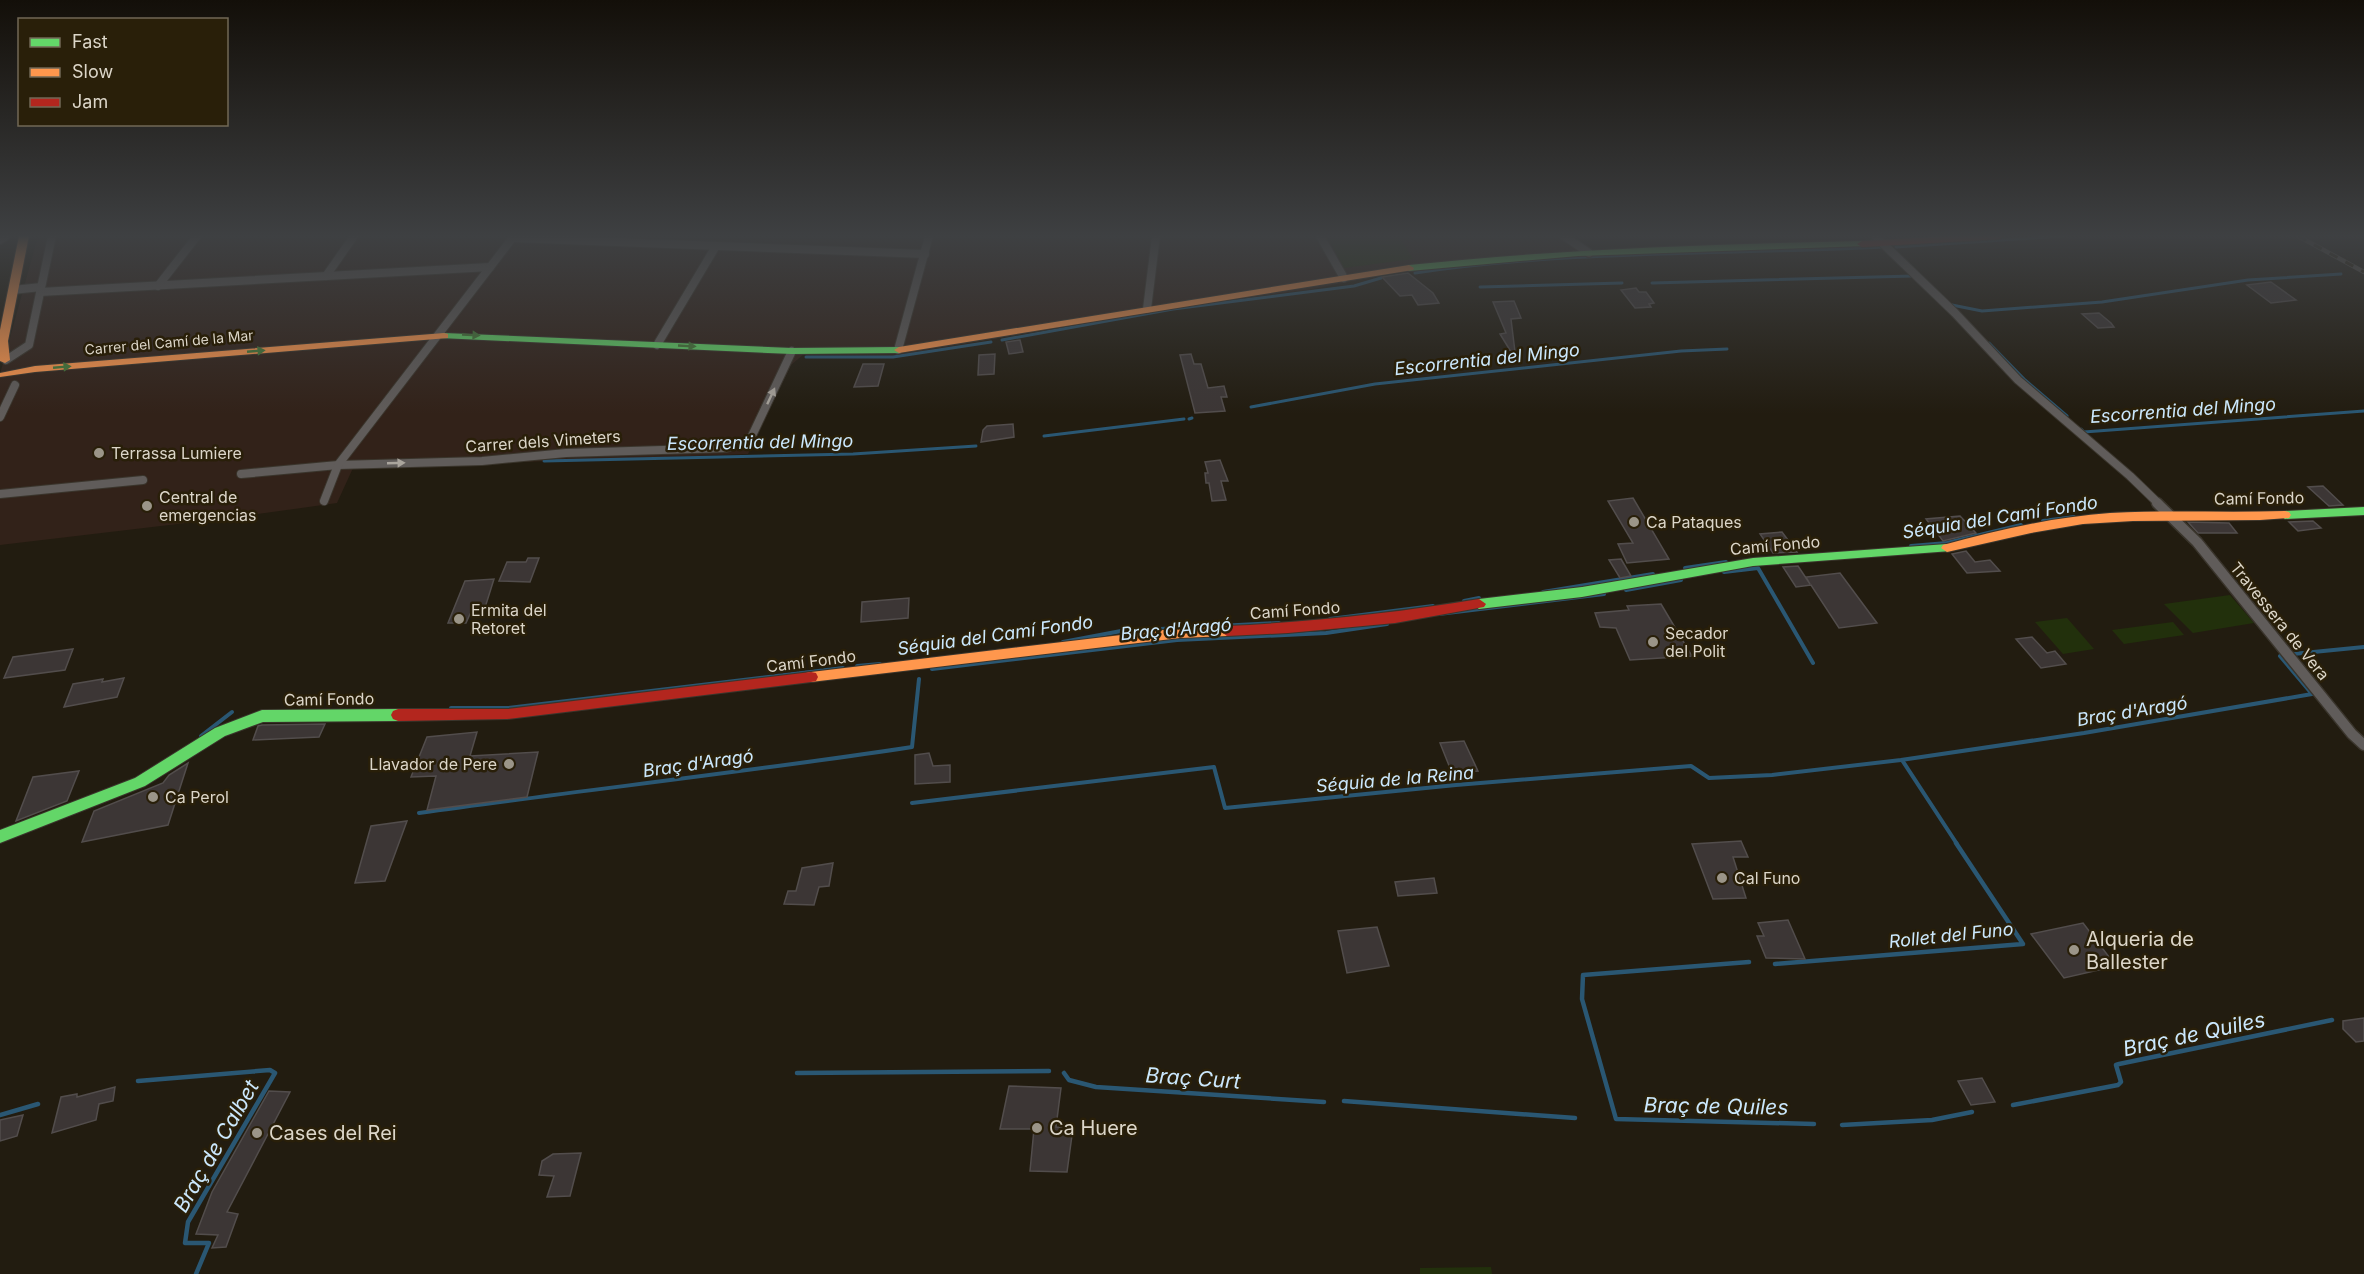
<svg xmlns="http://www.w3.org/2000/svg" width="2364" height="1274" viewBox="0 0 2364 1274" font-family="Inter,sans-serif">
<style>
.industrial{fill:#322219}
.green{fill:#22300c}
.lines{fill:none;stroke-linecap:round;stroke-linejoin:round}
.stream-far2{stroke:#2a5773;stroke-width:3}
.stream-far1{stroke:#2a5773;stroke-width:4}
.stream{stroke:#2a5773;stroke-width:4.5}
.building{fill:#3c3635;stroke:#524d4c;stroke-width:1.5}
.street-far1-casing{stroke:#3a352c;stroke-width:10}
.street-casing{stroke:#3a352c;stroke-width:13}
.fast-casing{stroke:#3a352c;stroke-width:2}
.slow-casing{stroke:#3a352c;stroke-width:2}
.jam-casing{stroke:#3a352c;stroke-width:2}
.street-far1{stroke:#605c5a;stroke-width:8}
.street{stroke:#605c5a;stroke-width:10}
.fast{fill:#63d668;fill-rule:evenodd}
.slow{fill:#ff974d;fill-rule:evenodd}
.jam{fill:#b3261e;fill-rule:evenodd}
.rail-casing{stroke:#625d58;stroke-width:4.5}
.rail{stroke:#291f09;stroke-width:3;stroke-dasharray:9;stroke-linecap:butt}
.oneway{fill:#467a38}
.oneway2{fill:#aaa59d}
.poi-dot{fill:#9b9588;stroke:#291f09;stroke-width:2}
.labels{text-anchor:middle;dominant-baseline:central;stroke-width:5;stroke-linejoin:round;paint-order:stroke}
.far-street-label{font-size:14px;fill:#dcd6c9;stroke:#291f09}
.street-label{font-size:16px;fill:#dcd6c9;stroke:#291f09}
.poi-label{font-size:16px;fill:#dcd6c9;stroke:#291f09;text-anchor:start}
.water-label{font-size:18px;font-style:italic;fill:#cbe8fd;stroke:#291f09}
.near-poi-label{font-size:20px;fill:#dcd6c9;stroke:#291f09;text-anchor:start}
.near-water-label{font-size:21px;font-style:italic;fill:#cbe8fd;stroke:#291f09}
</style>
<rect width="100%" height="100%" fill="#221c10"/>
<!-- industrial -->
<polygon class="industrial" points="38,236 1572,236 1602,255 1402,271 1313,289 1181,307 893,356 804,354 791,365 748,454 353,468 337,503 237,517 0,545 0,374"/>
<!-- green -->
<g class="green">
<polygon points="1327,236 1399,236 1413,259 1344,268"/>
<polygon points="2230,595 2254,623 2193,633 2164,604"/>
<polygon points="2067,618 2094,649 2063,654 2035,622"/>
<polygon points="2173,622 2184,635 2124,644 2112,630"/>
<polygon points="1491,1267 1492,1274 1420,1274 1420,1268"/>
</g>
<g class="lines">
<!-- stream-far2 -->
<g class="stream-far2">
<polyline points="1896,247 2064,236"/>
<path d="M1415 273C1570 250 1728 255 1884 247"/>
<polyline points="1652,283 1913,276"/>
<polyline points="1480,287 1622,283"/>
<polyline points="1952,305 1982,311 2102,302 2248,280 2341,274"/>
<polyline points="1002,340 1173,309 1354,286 1381,278"/>
<polyline points="1989,343 2025,380 2067,416"/>
<polyline points="806,357 893,357 991,342"/>
<polyline points="1251,407 1375,384 1681,351 1727,349"/>
<polyline points="1189,419 1192,418"/>
<polyline points="2081,429 2084,432 2364,411"/>
<polyline points="1044,436 1184,419"/>
<polyline points="544,461 853,454 976,446"/>
</g>
<!-- stream-far1 -->
<g class="stream-far1">
<polyline points="2043,521 2074,517"/>
<polyline points="1911,546 1947,543 2021,525"/>
<polyline points="1685,568 1726,562"/>
<polyline points="1724,572 1758,568 1813,663"/>
<polyline points="1626,590 1681,580"/>
<polyline points="1543,592 1653,574"/>
<polyline points="1464,601 1479,598"/>
<polyline points="1439,614 1604,594"/>
<polyline points="1330,619 1433,606"/>
<polyline points="1063,642 1121,631 1279,623"/>
<polyline points="2293,654 2364,647"/>
<polyline points="857,666 880,664"/>
<polyline points="932,669 1177,640 1326,633 1387,624"/>
<polyline points="451,708 508,708 843,668"/>
<polyline points="201,736 232,712"/>
<polyline points="1902,760 1957,844"/>
<polyline points="912,803 1214,767 1225,808 1456,785 1691,766 1709,778 1772,775 1901,760 2084,733 2312,694 2280,656 2283,655"/>
<path d="M419 813C583 790 748 772 912 747L919 679"/>
</g>
<!-- stream -->
<g class="stream">
<polyline points="1749,962 1583,975 1582,999 1616,1119 1814,1124"/>
<polyline points="1775,964 2023,944 1956,843"/>
<polyline points="797,1073 1049,1071"/>
<polyline points="1064,1073 1069,1080 1096,1087 1324,1102"/>
<polyline points="138,1081 270,1070 275,1073 188,1222 185,1243 209,1243 196,1274"/>
<polyline points="1344,1101 1575,1118"/>
<polyline points="2013,1105 2118,1085 2121,1082 2116,1065 2119,1064 2332,1020"/>
<polyline points="0,1115 38,1104"/>
<polyline points="1842,1125 1932,1120 1972,1112"/>
</g>
</g>
<!-- building -->
<g class="building">
<polygon points="1408,273 1433,293 1439,303 1418,305 1412,295 1400,296 1382,277"/>
<polygon points="2271,282 2296,300 2271,303 2247,285"/>
<polygon points="1636,288 1639,292 1646,292 1654,303 1649,304 1651,307 1635,308 1621,290"/>
<polygon points="1514,301 1521,318 1511,319 1516,360 1500,334 1506,333 1493,302"/>
<polygon points="2099,313 2111,323 2114,327 2098,328 2082,314"/>
<polygon points="1020,340 1023,352 1009,354 1006,342"/>
<polygon points="995,354 994,374 978,375 979,355"/>
<polygon points="1191,354 1194,364 1201,364 1208,388 1224,386 1227,397 1221,397 1225,411 1195,413 1180,355"/>
<polygon points="863,364 884,364 878,386 854,387"/>
<polygon points="1013,424 1014,437 981,442 983,430 987,426"/>
<polygon points="1220,460 1228,481 1221,481 1226,500 1212,501 1209,483 1206,483 1205,473 1208,473 1205,462"/>
<polygon points="2323,486 2343,505 2329,506 2308,487"/>
<polygon points="1633,498 1669,559 1627,563 1618,544 1633,543 1608,501"/>
<polygon points="1960,516 1976,533 1943,541 1926,519"/>
<polygon points="2313,521 2321,528 2298,531 2289,522"/>
<polygon points="2188,522 2229,523 2237,533 2198,533"/>
<polygon points="1782,532 1797,552 1773,553 1760,534"/>
<polygon points="1966,551 1975,562 1990,560 2000,571 1967,573 1952,554"/>
<polygon points="528,558 539,558 530,582 499,581 507,562 526,562"/>
<polygon points="1621,559 1631,576 1620,578 1609,560"/>
<polygon points="1798,566 1810,584 1806,577 1840,573 1877,623 1839,628 1811,585 1796,587 1783,567"/>
<polygon points="494,579 483,614 470,614 466,623 448,623 465,581"/>
<polygon points="909,598 908,618 861,622 862,602"/>
<polygon points="1661,604 1692,656 1630,660 1616,628 1600,627 1595,613 1629,610 1627,606"/>
<polygon points="2032,637 2047,653 2055,651 2066,664 2041,668 2016,639"/>
<polygon points="73,649 65,670 4,678 13,657"/>
<polygon points="124,678 117,697 64,707 73,684 103,679 102,682"/>
<polygon points="325,724 319,737 253,740 258,726 262,725"/>
<polygon points="477,732 470,756 538,752 527,797 427,810 436,776 411,777 427,737"/>
<polygon points="1464,741 1478,771 1452,773 1440,743"/>
<polygon points="929,753 933,766 950,765 950,782 915,784 915,755"/>
<polygon points="188,763 168,825 82,842 94,811 163,783 169,775"/>
<polygon points="79,771 67,801 16,821 33,777"/>
<polygon points="407,821 385,881 355,883 371,826"/>
<polygon points="1741,841 1748,857 1733,857 1746,898 1713,899 1692,844"/>
<polygon points="833,863 829,886 819,887 814,905 784,904 788,891 796,891 802,868"/>
<polygon points="1434,878 1437,893 1398,896 1395,882"/>
<polygon points="1788,920 1805,959 1766,958 1757,936 1764,936 1758,923"/>
<polygon points="2083,923 2116,966 2064,978 2031,934"/>
<polygon points="1377,927 1389,966 1347,973 1338,931"/>
<polygon points="2364,1018 2364,1041 2356,1042 2343,1029 2343,1021"/>
<polygon points="1982,1078 1995,1102 1971,1105 1958,1081"/>
<polygon points="1009,1086 1061,1088 1056,1127 1073,1128 1067,1172 1030,1171 1034,1129 1000,1129"/>
<polygon points="115,1087 113,1101 99,1104 96,1120 52,1133 61,1097 77,1094 77,1097"/>
<polygon points="269,1091 290,1092 227,1212 238,1214 226,1247 212,1248 218,1235 196,1234 212,1192"/>
<polygon points="23,1115 17,1136 0,1141 0,1120"/>
<polygon points="581,1153 570,1196 547,1197 554,1176 539,1175 542,1161 553,1154"/>
</g>
<g class="lines">
<defs>
<g id="street-far1">
<polyline points="1320,236 1344,278"/>
<polyline points="1564,236 1589,253"/>
<polyline points="1875,236 1955,313 2018,380 2130,476 2159,504"/>
<polyline points="512,238 925,254"/>
<polyline points="0,240 6,236"/>
<polyline points="326,276 354,236"/>
<polyline points="158,286 197,236"/>
<polyline points="13,290 41,287"/>
<polyline points="40,292 490,267"/>
<polyline points="1147,309 1156,236"/>
<polyline points="657,345 716,246"/>
<polyline points="898,350 929,236"/>
<polyline points="6,360 29,345 52,236"/>
<polyline points="0,417 15,385"/>
<polyline points="241,474 338,465 482,461 566,453 726,448 750,440 792,351"/>
<polyline points="0,494 143,480"/>
<polyline points="324,501 338,465 514,236"/>
</g>
<polyline id="street" points="2157,503 2197,542 2352,734 2364,745"/>
<g id="fast">
<path d="M1862 241 1867 244 1865 246 1578 256 1409 271 1404 268 1409 265C1560 249 1711 244 1862 241Z"/>
<polygon points="444,333 792,348 899,347 904,350 899,353 792,354 440,338 440,334"/>
<polygon points="2364,507 2364,515 2285,519 2279,515 2285,511"/>
<polygon points="1947,544 1953,548 1951,551 1753,566 1582,597 1479,609 1472,604 1479,599 1582,587 1753,558"/>
<polygon points="398,709 403,711 405,715 403,719 398,721 263,722 225,736 145,786 0,843 0,830 135,778 215,728 262,710"/>
</g>
<g id="slow">
<polygon points="19,236 29,236 8,341 10,360 5,363 0,361 0,330"/>
<polygon points="1409,265 1414,268 1413,270 899,353 894,350 899,347"/>
<polygon points="444,333 448,334 448,338 35,372 0,377 0,373 35,366"/>
<path d="M2285 511 2289 512 2291 515 2289 518 2260 520 2133 521 2083 524 2031 533 1947 552 1941 548 1943 545C1997 530 2054 517 2110 513 2168 510 2227 513 2285 511Z"/>
<polygon points="1227,626 1234,631 1227,636 1180,638 811,682 806,681 804,677 806,673 811,672 1180,628"/>
</g>
<g id="jam">
<polygon points="1955,236 2004,236 1999,239 1862,247 1857,244 1862,241"/>
<path d="M1479 599 1486 604 1484 607 1395 623 1288 633 1227 636 1220 631 1227 626C1312 622 1395 613 1479 599Z"/>
<polygon points="811,672 816,673 818,677 816,681 811,682 507,719 398,721 393,719 391,715 393,711 398,709 507,709"/>
</g>
</defs>
<!-- street-far1 casing -->
<use href="#street-far1" class="street-far1-casing"/>
<!-- street casing -->
<use href="#street" class="street-casing"/>
<!-- fast casing -->
<use href="#fast" class="fast-casing"/>
<!-- slow casing -->
<use href="#slow" class="slow-casing"/>
<!-- jam casing -->
<use href="#jam" class="jam-casing"/>
<!-- street-far1 -->
<use href="#street-far1" class="street-far1"/>
<!-- street -->
<use href="#street" class="street"/>
<!-- fast -->
<use href="#fast" class="fast"/>
<!-- slow -->
<use href="#slow" class="slow"/>
<!-- jam -->
<use href="#jam" class="jam"/>
<defs>
<polyline id="rail" points="2298,236 2364,272"/>
</defs>
<!-- rail casing -->
<use href="#rail" class="rail-casing"/>
<!-- rail -->
<use href="#rail" class="rail"/>
</g>
<!-- one-way arrows -->
<defs><path id="oneway-solid" d="M-6-.8H1V-3.2L6.5 0L1 3.2V.8H-6Z" transform="scale(1.5)"/></defs>
<g class="oneway">
<use href="#oneway-solid" transform="translate(471 335) rotate(3)"/>
<use href="#oneway-solid" transform="translate(687 346) rotate(3)"/>
<use href="#oneway-solid" transform="translate(256 351) rotate(-5)"/>
<use href="#oneway-solid" transform="translate(62 367) rotate(-5)"/>
</g>
<g class="oneway2">
<use href="#oneway-solid" transform="translate(771 396) rotate(-65)"/>
<use href="#oneway-solid" transform="translate(396 463) rotate(-2)"/>
</g>
<!-- sky -->
<linearGradient id="sky" x2="0" y2="1"><stop stop-color="#130f09"/><stop offset="0.57" stop-color="#3e4042"/><stop offset="1" stop-color="#3e4042" stop-opacity="0"/></linearGradient>
<rect width="2364" height="414" fill="url(#sky)"/>
<!-- markers -->
<g class="poi-dot">
<circle cx="99" cy="453" r="6"/>
<circle cx="147" cy="506" r="6"/>
<circle cx="1634" cy="522" r="6"/>
<circle cx="459" cy="619" r="6"/>
<circle cx="1653" cy="642" r="6"/>
<circle cx="509" cy="764" r="6"/>
<circle cx="153" cy="797" r="6"/>
<circle cx="1722" cy="878" r="6"/>
<circle cx="2074" cy="950" r="6"/>
<circle cx="1037" cy="1128" r="6"/>
<circle cx="257" cy="1133" r="6"/>
</g>
<g class="labels">
<!-- far-street labels -->
<g class="far-street-label">
<text transform="translate(169 342) rotate(-5)">Carrer del Camí de la Mar</text>
</g>
<!-- street labels -->
<g class="street-label">
<text transform="translate(543 441) rotate(-4)">Carrer dels Vimeters</text>
<text transform="translate(2259 498) rotate(-1)">Camí Fondo</text>
<text transform="translate(1775 545) rotate(-5)">Camí Fondo</text>
<text transform="translate(1295 610) rotate(-4)">Camí Fondo</text>
<text transform="translate(2280 621) rotate(51)">Travessera de Vera</text>
<text transform="translate(811 661) rotate(-7)">Camí Fondo</text>
<text transform="translate(329 699) rotate(-1)">Camí Fondo</text>
</g>
<!-- poi labels -->
<g class="poi-label">
<text x="111" y="453">Terrassa Lumiere</text>
<text x="159" y="497">Central de<tspan x="159" dy="18">emergencias</tspan></text>
<text x="1646" y="522">Ca Pataques</text>
<text x="471" y="610">Ermita del<tspan x="471" dy="18">Retoret</tspan></text>
<text x="1665" y="633">Secador<tspan x="1665" dy="18">del Polit</tspan></text>
<text x="497" y="764" text-anchor="end">Llavador de Pere</text>
<text x="165" y="797">Ca Perol</text>
<text x="1734" y="878">Cal Funo</text>
</g>
<!-- water labels -->
<g class="water-label">
<text transform="translate(1487 359) rotate(-6)">Escorrentia del Mingo</text>
<text transform="translate(2183 410) rotate(-4)">Escorrentia del Mingo</text>
<text transform="translate(760 442) rotate(-1)">Escorrentia del Mingo</text>
<text transform="translate(2000 517) rotate(-9)">Séquia del Camí Fondo</text>
<text transform="translate(1176 629) rotate(-5)">Braç d'Aragó</text>
<text transform="translate(995 635) rotate(-8)">Séquia del Camí Fondo</text>
<text transform="translate(2132 711) rotate(-9)">Braç d'Aragó</text>
<text transform="translate(698 763) rotate(-8)">Braç d'Aragó</text>
<text transform="translate(1395 779) rotate(-5)">Séquia de la Reina</text>
<text transform="translate(1951 935) rotate(-6)">Rollet del Funo</text>
</g>
<!-- near-poi labels -->
<g class="near-poi-label">
<text x="2086" y="939">Alqueria de<tspan x="2086" dy="23">Ballester</tspan></text>
<text x="1049" y="1128">Ca Huere</text>
<text x="269" y="1133">Cases del Rei</text>
</g>
<!-- near-water labels -->
<g class="near-water-label">
<text transform="translate(2194 1034) rotate(-12)">Braç de Quiles</text>
<text transform="translate(1193 1078) rotate(4)">Braç Curt</text>
<text transform="translate(1716 1106) rotate(1)">Braç de Quiles</text>
<text transform="translate(216 1146) rotate(-60)">Braç de Calbet</text>
</g>
</g>
<!-- legend -->
<rect x="18" y="18" width="210" height="108" fill="#291f09" stroke="#716856" stroke-width="1.5"/>
<rect x="30" y="38" width="30" height="9" fill="#63d668" stroke="#716856" stroke-width="1.5"/>
<text x="72" y="48" font-size="18" fill="#dcd6c9">Fast</text>
<rect x="30" y="68" width="30" height="9" fill="#ff974d" stroke="#716856" stroke-width="1.5"/>
<text x="72" y="78" font-size="18" fill="#dcd6c9">Slow</text>
<rect x="30" y="98" width="30" height="9" fill="#b3261e" stroke="#716856" stroke-width="1.5"/>
<text x="72" y="108" font-size="18" fill="#dcd6c9">Jam</text>
</svg>
